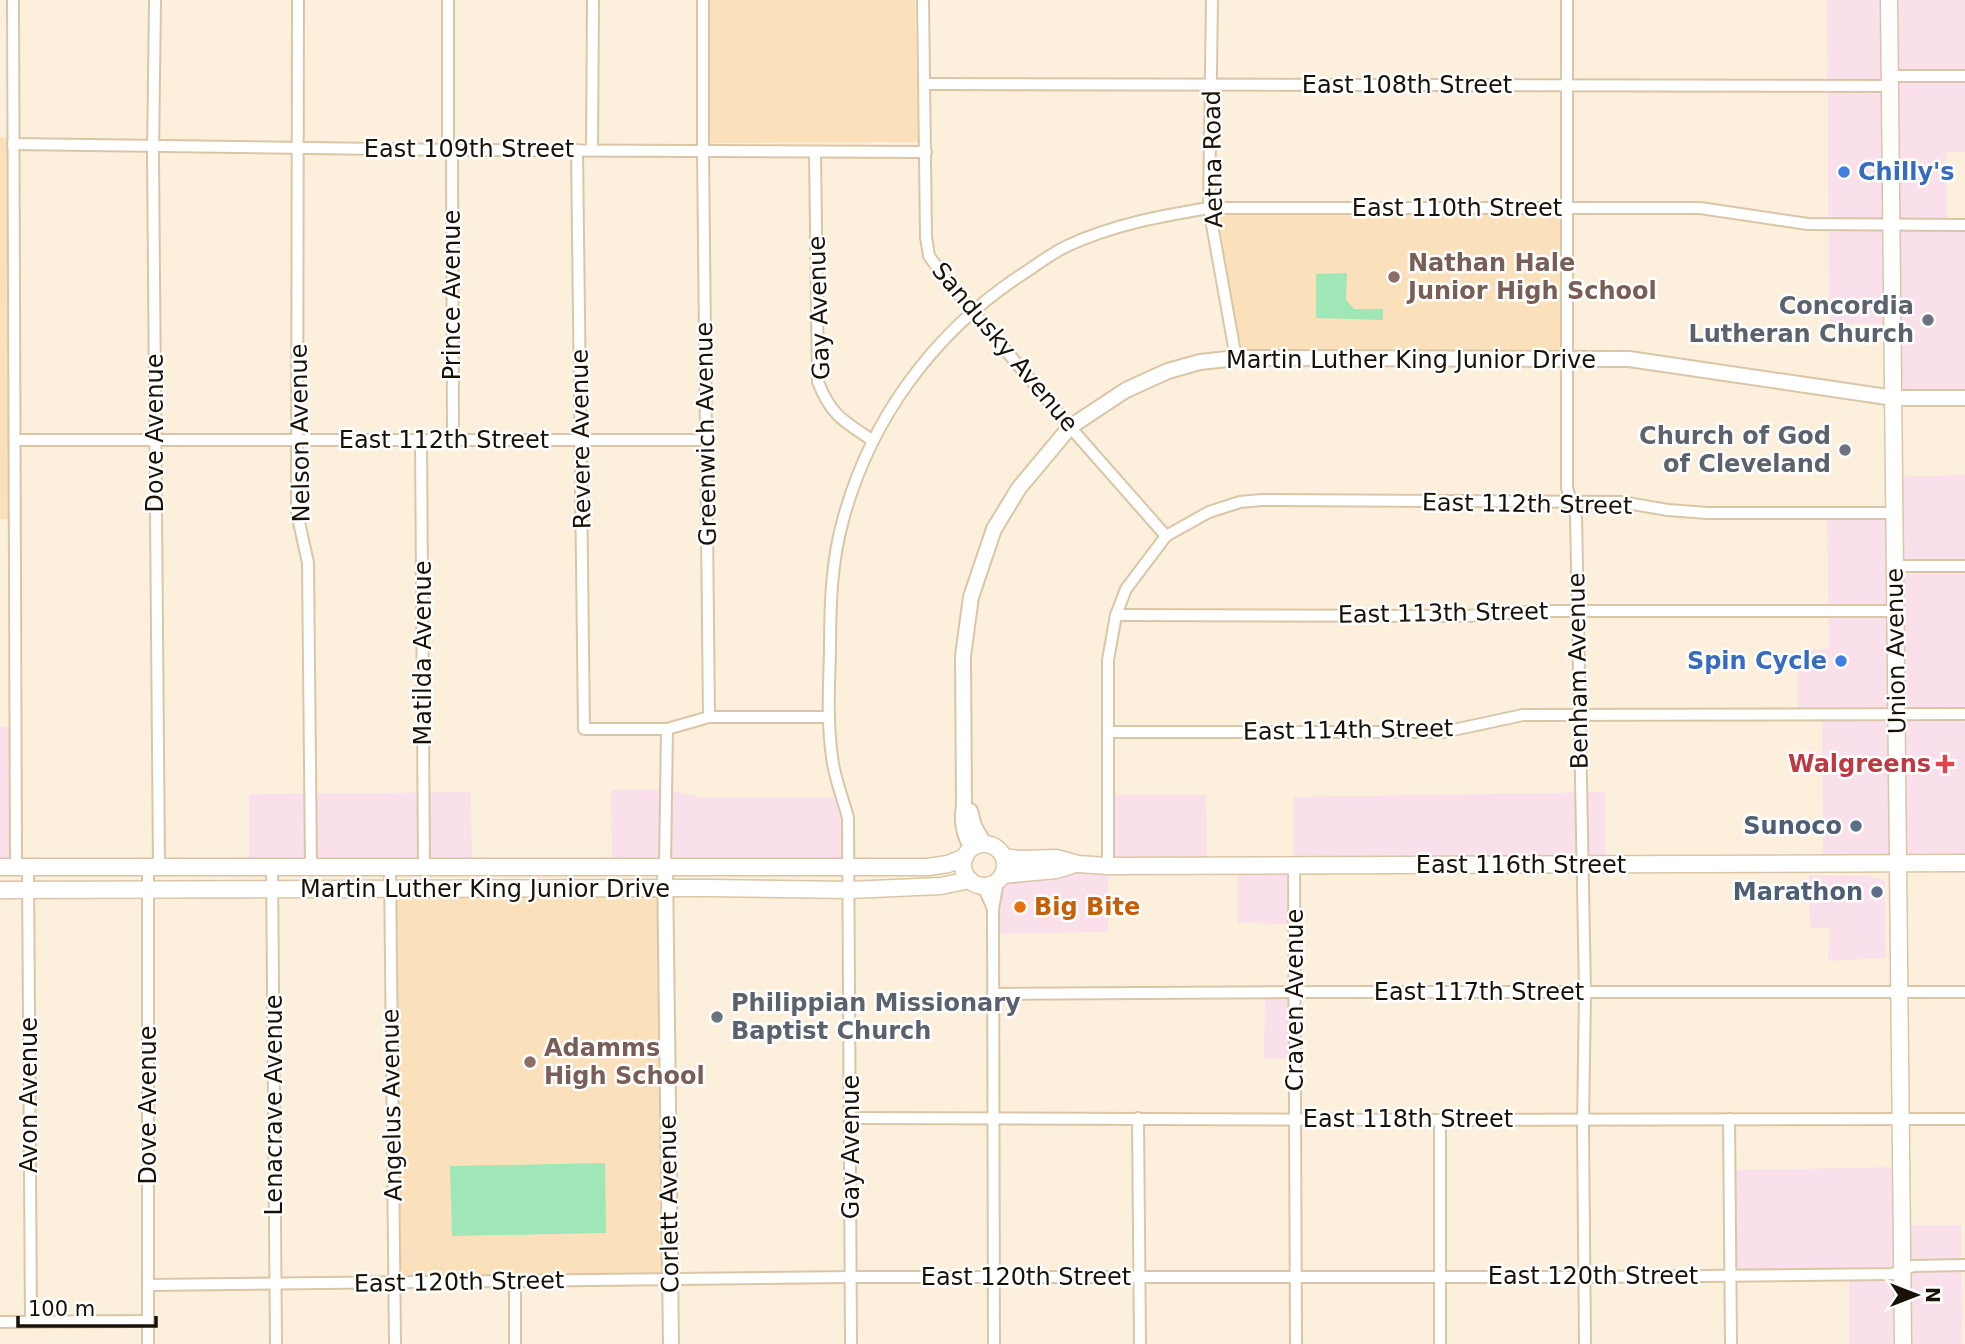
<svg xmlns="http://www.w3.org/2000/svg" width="1965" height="1344" viewBox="0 0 1965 1344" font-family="'DejaVu Sans',sans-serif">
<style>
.commercial{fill:#f9e0ea}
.built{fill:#fae1bb}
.green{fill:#a0e7b8}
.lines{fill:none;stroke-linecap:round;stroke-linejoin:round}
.minor-casing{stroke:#dac6a7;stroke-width:14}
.tertiary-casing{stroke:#dac6a7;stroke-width:18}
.secondary-casing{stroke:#dac6a7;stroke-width:19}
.minor{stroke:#fff;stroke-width:10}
.tertiary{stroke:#fff;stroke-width:14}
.secondary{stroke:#fff;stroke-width:16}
.shop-dot{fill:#3f7fe0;stroke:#fff;stroke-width:2.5}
.education-dot{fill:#8d6e63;stroke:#fff;stroke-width:2.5}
.worship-dot{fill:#6b7280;stroke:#fff;stroke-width:2.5}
.health-dot{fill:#e0444e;stroke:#fff;stroke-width:2.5}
.service-dot{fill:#5c6f8a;stroke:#fff;stroke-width:2.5}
.food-dot{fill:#e8710a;stroke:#fff;stroke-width:2.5}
.labels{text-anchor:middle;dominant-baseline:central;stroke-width:5;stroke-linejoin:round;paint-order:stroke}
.street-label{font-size:24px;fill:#181106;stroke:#fff}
.shop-label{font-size:24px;font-weight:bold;fill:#366cbe;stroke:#fff;text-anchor:start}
.education-label{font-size:24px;font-weight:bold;fill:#785e54;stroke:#fff;text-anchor:start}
.worship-label{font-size:24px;font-weight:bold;fill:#5b616d;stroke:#fff;text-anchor:end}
.health-label{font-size:24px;font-weight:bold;fill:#be3a42;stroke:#fff;text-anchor:end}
.service-label{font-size:24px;font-weight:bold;fill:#4e5e75;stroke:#fff;text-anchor:end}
.food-label{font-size:24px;font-weight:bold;fill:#c56008;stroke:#fff;text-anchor:start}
</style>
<rect width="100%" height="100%" fill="#fcf0dd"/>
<!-- commercial -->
<g class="commercial">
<polygon points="1827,0 1965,0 1965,152 1946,152 1947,224 1965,225 1965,398 1894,398 1893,324 1829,324"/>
<polygon points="1965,475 1965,863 1823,863 1822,715 1798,715 1797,652 1829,648 1827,513 1894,513 1894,477"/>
<rect x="0" y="727" width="16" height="140"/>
<polygon points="666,789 700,797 842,797 849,865 612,866 611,790"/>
<polygon points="471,792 472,866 249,866 249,794"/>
<polygon points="1605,792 1606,865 1294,865 1294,924 1238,923 1238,865 1294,865 1294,797"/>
<polygon points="1108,795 1206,795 1207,866 1108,866 1108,932 993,934 998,881 1108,865"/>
<polygon points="1809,875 1871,876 1871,878 1881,878 1885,882 1886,958 1828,961 1830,928 1810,928"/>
<polygon points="1265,992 1295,992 1295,1059 1264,1059"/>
<polygon points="1901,1167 1902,1225 1961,1225 1962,1344 1849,1344 1849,1275 1732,1275 1729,1170"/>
</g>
<!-- built -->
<g class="built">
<polygon points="710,0 915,0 918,142 709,143"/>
<polygon points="0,137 13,138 15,519 0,519"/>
<polygon points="1209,208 1567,208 1567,358 1236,358"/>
<polygon points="666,888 670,1280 394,1283 390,889"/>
</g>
<!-- green -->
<g class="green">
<polygon points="1347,273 1346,300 1354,309 1383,309 1383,320 1316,318 1316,274"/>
<polygon points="605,1163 606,1233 452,1236 450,1166"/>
</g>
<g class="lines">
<defs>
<g id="minor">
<polyline points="13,0 16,867"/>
<polyline points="155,0 153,156 159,866"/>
<polyline points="298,0 297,513 308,563 311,866"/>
<polyline points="703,0 703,151 709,717"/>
<polyline points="923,0 926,237 929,256 945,278 1070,427 1166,536"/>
<polyline points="1212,0 1209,208 1236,358"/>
<polyline points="1567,0 1567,488 1576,515 1585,992 1583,1126 1585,1344"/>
<polyline points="1890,76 1965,76"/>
<polyline points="925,84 1890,86"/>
<polyline points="13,144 452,150 926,152"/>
<polyline points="448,150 448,0"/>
<polyline points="452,150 453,440"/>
<polyline points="577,150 584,729 667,729 709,717 829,717"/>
<polyline points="592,150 593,0"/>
<path d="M815 152 818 382C831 415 843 421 872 440"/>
<polyline points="15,440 706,440"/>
<polyline points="421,440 424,866"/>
<polyline points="1895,566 1965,566"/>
<polyline points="1116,615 1466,616 1535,611 1895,611"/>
<polyline points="1108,732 1444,732 1523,715 1965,714"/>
<polyline points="1294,865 1296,1344"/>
<polyline points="148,866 148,1344"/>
<polyline points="272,866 276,1344"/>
<polyline points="390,866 395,1344"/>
<polyline points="665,866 667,729"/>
<polyline points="1108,866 1108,660 1116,615 1126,589 1166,536 1209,512 1240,502 1261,500 1621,502 1668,510 1707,513 1894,513"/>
<polyline points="28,867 31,1322"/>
<polyline points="983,886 993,909"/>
<polyline points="994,994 1295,992 1965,992"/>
<polyline points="851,1118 1440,1120 1965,1119"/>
<polyline points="1138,1118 1140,1344"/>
<polyline points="1729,1119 1731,1344"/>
<polyline points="1440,1120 1440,1344"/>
<polyline points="515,1280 515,1344"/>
<polyline points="149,1285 851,1277 1595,1277 1892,1274 1913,1266 1965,1265"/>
<polyline points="0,1322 148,1321"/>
<path d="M851 1344 848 818C843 798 834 777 832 757 827 722 829 687 830 651 830 608 831 563 843 520 870 420 932 335 1018 277 1034 267 1050 254 1067 246 1112 225 1160 216 1209 208H1700L1808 224 1965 225"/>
<polyline points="994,1344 993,909 998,881"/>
</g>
<g id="tertiary">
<polyline points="970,811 974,826 984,844"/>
<path d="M972 848C964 836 961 819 964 806L963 656 971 597 994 529 1019 488 1070 427 1126 390 1168 371 1200 362 1236 358 1629 359 1894 398H1965"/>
<polyline points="665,866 671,1344"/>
</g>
<g id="secondary">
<polyline points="1889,0 1903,1344"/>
<circle cx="984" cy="865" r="21"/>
<polyline points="1004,857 1020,859 1056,858 1078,864 1108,866 1965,863"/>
<polyline points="0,867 928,867 948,864 965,857"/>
<polyline points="1003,875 1056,870 1075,864"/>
<polyline points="0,890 708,888 849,890 941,886 970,880"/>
</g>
</defs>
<!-- minor casing -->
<use href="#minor" class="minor-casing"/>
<!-- tertiary casing -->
<use href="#tertiary" class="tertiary-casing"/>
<!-- secondary casing -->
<use href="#secondary" class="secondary-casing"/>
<!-- minor -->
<use href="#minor" class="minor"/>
<!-- tertiary -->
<use href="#tertiary" class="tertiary"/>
<!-- secondary -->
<use href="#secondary" class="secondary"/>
</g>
<!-- markers -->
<g class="shop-dot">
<circle cx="1844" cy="172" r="7"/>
<circle cx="1841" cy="661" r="7"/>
</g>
<g class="education-dot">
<circle cx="1394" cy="277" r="7"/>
<circle cx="530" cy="1062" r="7"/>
</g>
<g class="worship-dot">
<circle cx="1928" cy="320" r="7"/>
<circle cx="1845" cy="450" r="7"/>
<circle cx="717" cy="1017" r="7"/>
</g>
<path class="health-dot" d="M1941.5 753.5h7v7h7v7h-7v7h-7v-7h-7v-7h7z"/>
<g class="service-dot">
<circle cx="1856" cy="826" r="7"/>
<circle cx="1877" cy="892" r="7"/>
</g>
<circle class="food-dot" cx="1020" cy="907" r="7"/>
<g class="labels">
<!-- street labels -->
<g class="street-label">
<text x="1407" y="85">East 108th Street</text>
<text x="469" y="149">East 109th Street</text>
<text transform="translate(1213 159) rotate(-91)">Aetna Road</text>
<text x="1457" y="208">East 110th Street</text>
<text transform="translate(452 295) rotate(-90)">Prince Avenue</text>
<text transform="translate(819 308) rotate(-92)">Gay Avenue</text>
<text transform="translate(1005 347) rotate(50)">Sandusky Avenue</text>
<text x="1411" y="360">Martin Luther King Junior Drive</text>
<text transform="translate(155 433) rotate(-90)">Dove Avenue</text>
<text transform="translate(300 433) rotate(-91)">Nelson Avenue</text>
<text transform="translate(706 434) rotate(-91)">Greenwich Avenue</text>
<text transform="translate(581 439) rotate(-91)">Revere Avenue</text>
<text x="444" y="440">East 112th Street</text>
<text transform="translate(1527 504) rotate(1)">East 112th Street</text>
<text transform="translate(1443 613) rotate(-1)">East 113th Street</text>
<text transform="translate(1896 651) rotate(-91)">Union Avenue</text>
<text transform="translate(423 653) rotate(-90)">Matilda Avenue</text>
<text transform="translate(1578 671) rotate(-91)">Benham Avenue</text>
<text transform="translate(1348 730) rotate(-1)">East 114th Street</text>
<text x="1521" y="865">East 116th Street</text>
<text x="485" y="889">Martin Luther King Junior Drive</text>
<text x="1479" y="992">East 117th Street</text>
<text transform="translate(1295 1000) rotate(-90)">Craven Avenue</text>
<text transform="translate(29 1095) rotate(-90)">Avon Avenue</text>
<text transform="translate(148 1105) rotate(-90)">Dove Avenue</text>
<text transform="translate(274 1105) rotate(-90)">Lenacrave Avenue</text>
<text transform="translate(392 1105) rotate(-91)">Angelus Avenue</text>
<text x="1408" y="1119">East 118th Street</text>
<text transform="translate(851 1147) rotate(-90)">Gay Avenue</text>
<text transform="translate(669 1204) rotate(-91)">Corlett Avenue</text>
<text x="1593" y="1276">East 120th Street</text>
<text x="1026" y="1277">East 120th Street</text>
<text transform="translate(459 1282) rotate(-1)">East 120th Street</text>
</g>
<!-- shop labels -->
<g class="shop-label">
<text x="1858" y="172">Chilly's</text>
<text x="1827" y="661" text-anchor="end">Spin Cycle</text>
</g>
<!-- education labels -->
<g class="education-label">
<text x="1408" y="263">Nathan Hale<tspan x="1408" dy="28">Junior High School</tspan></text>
<text x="544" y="1048">Adamms<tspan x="544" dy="28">High School</tspan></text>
</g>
<!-- worship labels -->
<g class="worship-label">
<text x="1914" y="306">Concordia<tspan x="1914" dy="28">Lutheran Church</tspan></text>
<text x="1831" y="436">Church of God<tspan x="1831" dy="28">of Cleveland</tspan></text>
<text x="731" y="1003" text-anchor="start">Philippian Missionary<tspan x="731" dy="28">Baptist Church</tspan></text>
</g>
<!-- health labels -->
<g class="health-label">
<text x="1931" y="764">Walgreens</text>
</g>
<!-- service labels -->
<g class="service-label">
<text x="1842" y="826">Sunoco</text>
<text x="1863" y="892">Marathon</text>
</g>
<!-- food labels -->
<g class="food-label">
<text x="1034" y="907">Big Bite</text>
</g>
</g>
<!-- north arrow -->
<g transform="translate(1916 1295) rotate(90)" stroke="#ffffff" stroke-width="5" paint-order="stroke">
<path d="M0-5L12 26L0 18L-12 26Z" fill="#181106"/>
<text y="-10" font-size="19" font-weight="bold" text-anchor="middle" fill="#181106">N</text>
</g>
<!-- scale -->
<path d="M18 1316v10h138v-10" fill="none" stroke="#181106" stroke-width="3.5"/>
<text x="28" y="1316" font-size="21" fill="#181106" stroke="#ffffff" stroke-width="5" paint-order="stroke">100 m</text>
</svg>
